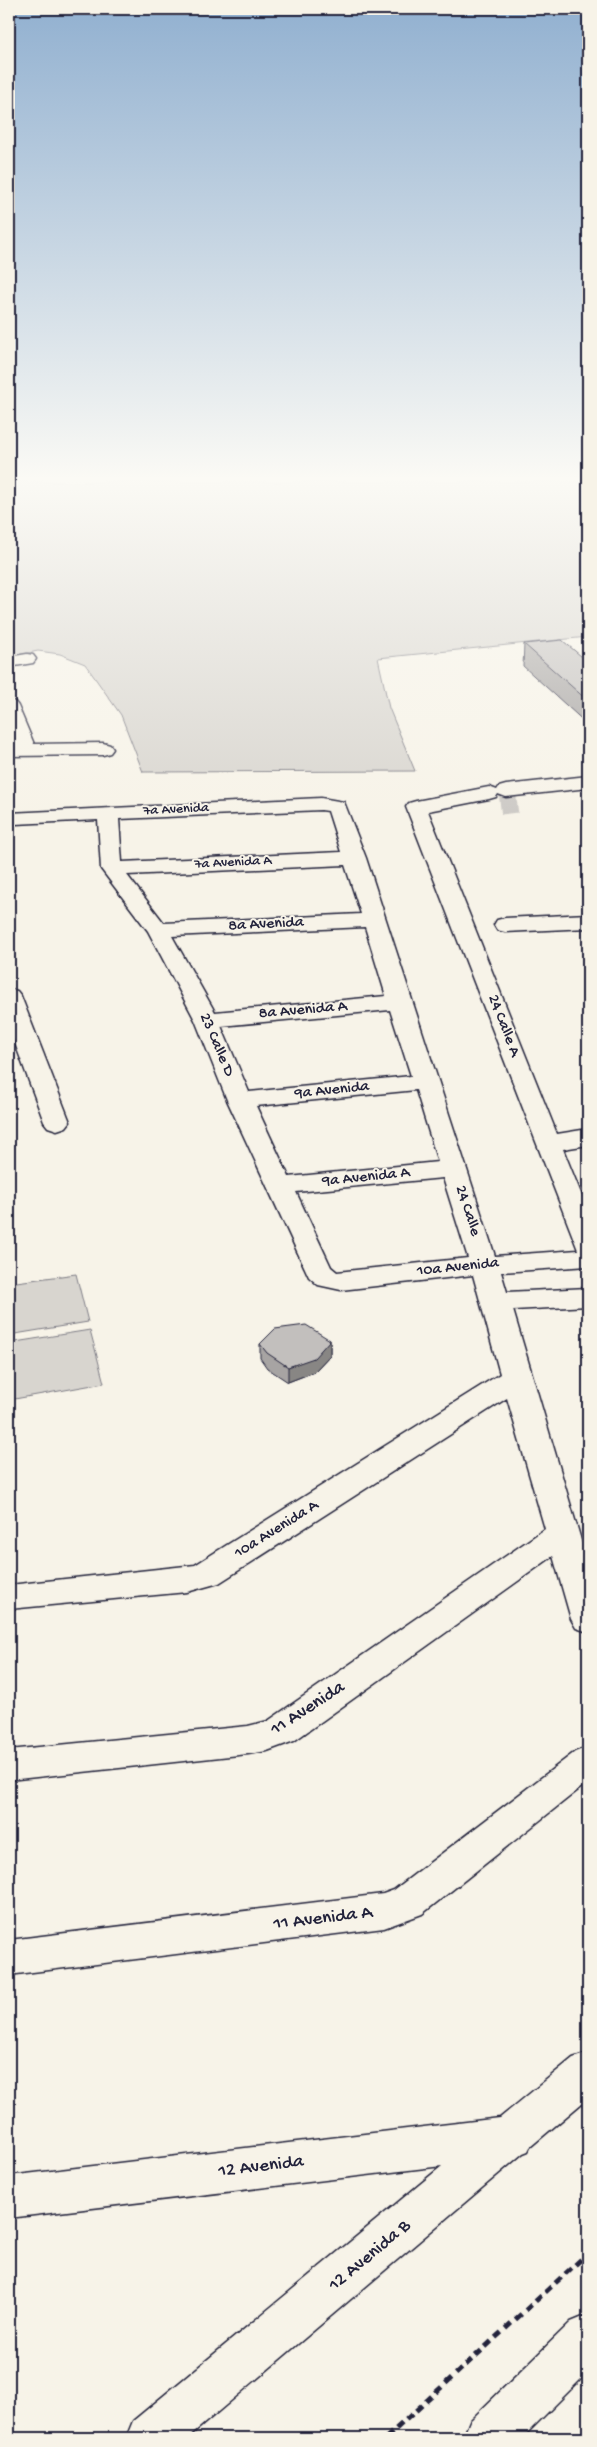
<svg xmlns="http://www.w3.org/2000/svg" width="597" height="2447" viewBox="0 0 597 2447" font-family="'Gochi Hand',sans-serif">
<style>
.green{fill:#d8d5cf;stroke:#7d7c85}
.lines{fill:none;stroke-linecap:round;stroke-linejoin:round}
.street-tunnel{stroke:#ccc9c5;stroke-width:21;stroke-dasharray:21 11;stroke-linecap:butt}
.street-casing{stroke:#22223b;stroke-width:3}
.secondary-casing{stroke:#22223b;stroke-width:3}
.path{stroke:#22223b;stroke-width:5;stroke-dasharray:8 5.5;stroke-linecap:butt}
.street{fill:#f7f3e8;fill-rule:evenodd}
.secondary{fill:#f7f3e8;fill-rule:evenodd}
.wall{fill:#a7a4a3;stroke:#22223b}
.shaded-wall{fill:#888684;stroke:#22223b}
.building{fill:#c2bfbd;stroke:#22223b}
.labels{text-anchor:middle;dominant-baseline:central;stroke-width:4;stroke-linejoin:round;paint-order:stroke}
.far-street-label{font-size:14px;fill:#22223b;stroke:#f7f3e8}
.street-label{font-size:16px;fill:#22223b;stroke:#f7f3e8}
.near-street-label{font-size:19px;fill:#22223b;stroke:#f7f3e8}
</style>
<rect width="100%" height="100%" fill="#f7f3e8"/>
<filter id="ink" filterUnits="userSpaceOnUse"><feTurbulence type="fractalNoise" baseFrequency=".02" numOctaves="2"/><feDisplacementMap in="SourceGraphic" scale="10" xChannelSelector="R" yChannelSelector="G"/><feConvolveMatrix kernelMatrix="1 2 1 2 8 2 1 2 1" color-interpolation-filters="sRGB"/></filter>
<g filter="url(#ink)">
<!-- green -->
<g class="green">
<polygon points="9,482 588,482 588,637 378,658 389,708 415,771 143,772 121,715 85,664 60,654 38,651 9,657"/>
<polygon points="76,1274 88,1322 9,1335 9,1283"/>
<polygon points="90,1330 104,1383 9,1400 9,1343"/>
</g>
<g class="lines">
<!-- street-tunnel -->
<polyline class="street-tunnel" points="500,804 517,802"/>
<defs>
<g id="street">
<polygon points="27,654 33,655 36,659 33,663 9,667 9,657"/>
<polygon points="9,700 15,702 18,706 34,744 103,743 110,745 113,749 110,753 103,755 9,756 9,744 15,744 9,728"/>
<path d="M588 776V788L506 797 498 794 496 797 489 799 428 811 557 1134 588 1129V1145L563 1149 588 1211V1266L501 1272 507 1292 588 1288V1306L513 1310 588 1564V1632L576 1628 571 1619 553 1556 294 1741 267 1751 248 1754 9 1780V1750L248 1726 268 1721 545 1529 507 1398 219 1583 187 1592 9 1609V1585L195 1565 500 1374 473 1275 341 1290 318 1285 309 1277 227 1100 195 1020 148 931 101 869 98 820 15 824 9 823V813L321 798 344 802 366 858 495 1256 578 1250 406 807 409 803 416 801 489 787 497 790 499 787 506 785ZM321 810 328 811 341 852 122 862 119 819ZM345 865 361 914 164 923 127 875ZM365 927 386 996 215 1012 172 936ZM390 1010 411 1076 249 1092 221 1026ZM416 1090 438 1162 289 1177 256 1106ZM443 1178 468 1258 337 1272 331 1267 296 1192Z"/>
<polygon points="588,914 588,928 505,932 497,930 494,925 497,920 505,918"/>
<polygon points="9,989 17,991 21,996 70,1122 66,1127 57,1130 48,1127 44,1122 9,1027"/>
<polygon points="588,1747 588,1782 422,1914 384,1928 9,1975 9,1940 383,1894 394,1890 575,1752"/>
<polygon points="588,2053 588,2098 530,2147 528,2151 523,2153 187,2438 126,2438 133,2421 442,2166 9,2218 9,2176 500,2118 573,2058"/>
</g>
<polygon id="secondary" points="588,2315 588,2372 522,2438 463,2438 470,2421 571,2322"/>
</defs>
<!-- street casing -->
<use href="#street" class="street-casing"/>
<!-- secondary casing -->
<use href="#secondary" class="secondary-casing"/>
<!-- path -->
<polyline class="path" points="386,2438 588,2253"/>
<!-- street -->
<use href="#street" class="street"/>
<!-- secondary -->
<use href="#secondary" class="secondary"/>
</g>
<!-- wall -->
<g class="wall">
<polygon points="524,644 588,662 588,725 523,666"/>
<polygon points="330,1340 330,1355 314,1372 288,1382 267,1368 260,1358 260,1344"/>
</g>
<!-- shaded-wall -->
<polygon class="shaded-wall" points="330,1340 330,1355 314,1372 288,1382 288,1367"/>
<!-- building -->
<g class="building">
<polygon points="562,640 588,662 588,701 524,644"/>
<polygon points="306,1325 330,1340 314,1358 288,1367 267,1353 260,1344 275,1329"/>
</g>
</g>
<!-- sky -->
<linearGradient id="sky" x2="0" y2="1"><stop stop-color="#91b0d0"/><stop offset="0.58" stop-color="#fbfaf5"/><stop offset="1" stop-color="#fbfaf5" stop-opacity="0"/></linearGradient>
<rect width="597" height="825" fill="url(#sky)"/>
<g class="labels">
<!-- far-street labels -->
<g class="far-street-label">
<text transform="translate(176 810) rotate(-3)">7a Avenida</text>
<text transform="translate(233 863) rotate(-3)">7a Avenida A</text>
</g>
<!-- street labels -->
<g class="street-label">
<text transform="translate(266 925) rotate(-3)">8a Avenida</text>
<text transform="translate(303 1011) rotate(-5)">8a Avenida A</text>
<text transform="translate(503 1026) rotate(69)">24 Calle A</text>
<text transform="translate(216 1045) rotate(67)">23 Calle D</text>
<text transform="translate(332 1091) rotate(-6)">9a Avenida</text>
<text transform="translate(366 1178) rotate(-6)">9a Avenida A</text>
<text transform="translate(467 1211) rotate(72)">24 Calle</text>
<text transform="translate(458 1268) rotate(-6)">10a Avenida</text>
<text transform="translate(277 1530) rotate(-32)">10a Avenida A</text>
</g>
<!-- near-street labels -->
<g class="near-street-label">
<text transform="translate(308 1709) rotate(-33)">11 Avenida</text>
<text transform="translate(323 1919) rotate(-7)">11 Avenida A</text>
<text transform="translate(261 2167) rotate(-7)">12 Avenida</text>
<text transform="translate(370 2256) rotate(-40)">12 Avenida B</text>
</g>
</g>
<!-- margin -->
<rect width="597" height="2447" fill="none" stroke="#f7f3e8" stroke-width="30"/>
<rect x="15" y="15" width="567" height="2417" fill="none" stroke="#22223b" stroke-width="2" filter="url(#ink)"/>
</svg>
